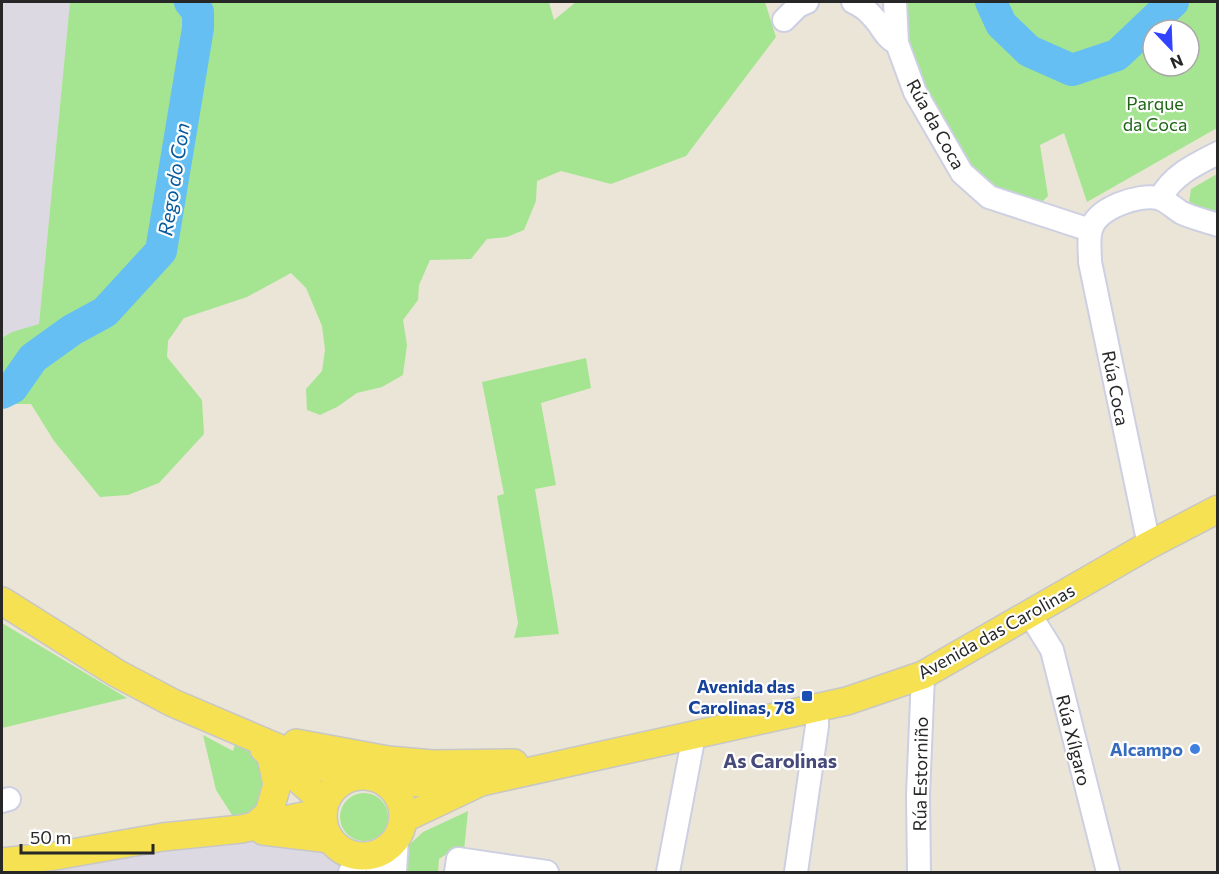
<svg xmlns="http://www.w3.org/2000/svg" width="1219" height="874" viewBox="0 0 1219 874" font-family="Commissioner,sans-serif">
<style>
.industrial{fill:#ddd9e3}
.green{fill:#a5e591;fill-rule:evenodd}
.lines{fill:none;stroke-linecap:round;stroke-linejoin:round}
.river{stroke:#65bff3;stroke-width:32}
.minor-casing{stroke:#cdcfe2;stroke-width:26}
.major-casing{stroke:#c7c7c7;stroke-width:30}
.minor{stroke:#fff;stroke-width:22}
.major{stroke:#f6e152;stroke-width:27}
.transit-dot{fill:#1a4fb4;stroke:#fff;stroke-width:2}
.shop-dot{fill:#3f7fe0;stroke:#fff;stroke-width:2}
.labels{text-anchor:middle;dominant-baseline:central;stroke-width:4.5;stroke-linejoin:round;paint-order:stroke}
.park-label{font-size:18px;fill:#1e6616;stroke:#fff}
.street-label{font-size:18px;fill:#272727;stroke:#fff}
.transit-label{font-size:18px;font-weight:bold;fill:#164399;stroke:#fff;text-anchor:end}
.shop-label{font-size:18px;font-weight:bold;fill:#366cbe;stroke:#fff;text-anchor:end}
.water-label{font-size:20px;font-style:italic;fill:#075a9c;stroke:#fff}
.neighbourhood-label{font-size:20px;font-weight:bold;fill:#464a7a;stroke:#fff}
</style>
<rect width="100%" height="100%" fill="#ebe5d8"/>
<!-- industrial -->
<g class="industrial">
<polygon points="2,2 70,2 39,324 2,365"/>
<polygon points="241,829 336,846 354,855 368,872 58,872 55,856"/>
</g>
<!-- green -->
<g class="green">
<polygon points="70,2 549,2 554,20 576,2 765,2 776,37 686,156 611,184 561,171 537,181 536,201 524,230 507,237 487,239 471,259 430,260 419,285 418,300 403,320 407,345 403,375 382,387 357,393 337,407 320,415 307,410 306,389 322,371 325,350 322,326 306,288 291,273 247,297 184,318 168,341 167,357 202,400 204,434 159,483 128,495 100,497 54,441 31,404 6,404 2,409 2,338 12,332 39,324"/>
<path d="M896 2H1217V128L1087 202 1064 133 1040 145 1048 196 1032 212 989 197 915 92ZM1153 30H1189V66H1153Z"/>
<polygon points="1217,174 1217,216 1189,202 1191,189"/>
<polygon points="586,358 591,388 541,403 556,485 535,489 559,634 514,638 518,623 497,496 504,494 482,382"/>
<polygon points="2,623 127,698 2,728"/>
<polygon points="240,730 277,785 241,829 216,790 203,735 233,751"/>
<circle cx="364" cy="817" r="24"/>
<polygon points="468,811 464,851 450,852 439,859 438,872 406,872 408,846 423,832"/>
</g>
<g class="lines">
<!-- river -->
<g class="river">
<polyline points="991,2 1001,24 1029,51 1072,70 1117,55 1173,2"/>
<polyline points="2,393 12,388 33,358 72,330 105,312 161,251 198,28 198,12 190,2"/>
</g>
<defs>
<g id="minor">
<path d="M853 2C860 5 868 11 873 17 882 26 885 38 897 43"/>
<polyline points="895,2 897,43 915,92 962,173 989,197 1090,230"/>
<polyline points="784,20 798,6 807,2"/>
<path d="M1160 198C1173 175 1194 165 1218 153"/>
<path d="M1149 545 1090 262C1090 252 1088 239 1091 230 1096 208 1138 194 1158 198 1166 200 1175 209 1182 213 1193 218 1206 221 1218 225"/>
<polyline points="1029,613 1052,650 1108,872"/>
<polyline points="2,801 9,799"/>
<polyline points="368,856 383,872"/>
<polyline points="350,872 364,856"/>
<polyline points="395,872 397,838"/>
<polyline points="456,872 458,859 547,872"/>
<polyline points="668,872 694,735"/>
<polyline points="796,872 817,726 817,707"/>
<polyline points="919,872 918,795 923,675"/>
</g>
<g id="major">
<polyline points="2,601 118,674 173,703 349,778"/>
<polyline points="296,743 388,760 433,764 514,763"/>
<polyline points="264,749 325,803"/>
<circle cx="363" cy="816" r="40"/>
<polyline points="386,783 465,782"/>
<polyline points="403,819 481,782 847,701 923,675 1149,545 1218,509"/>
<polyline points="256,825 269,813 277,785 271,756"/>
<polyline points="263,831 330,839"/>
<polyline points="2,862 55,856 163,837 241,829 323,812"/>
</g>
</defs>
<!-- minor casing -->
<use href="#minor" class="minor-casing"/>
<!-- major casing -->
<use href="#major" class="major-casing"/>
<!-- minor -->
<use href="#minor" class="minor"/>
<!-- major -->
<use href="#major" class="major"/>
</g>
<!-- markers -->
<rect class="transit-dot" x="801" y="690" width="12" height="12" rx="3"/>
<circle class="shop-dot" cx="1195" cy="749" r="6"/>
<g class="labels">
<!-- park labels -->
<g class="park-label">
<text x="1155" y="103">Parque<tspan x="1155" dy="21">da Coca</tspan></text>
</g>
<!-- street labels -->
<g class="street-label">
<text transform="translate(936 124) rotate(61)">Rúa da Coca</text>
<text transform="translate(1116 388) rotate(79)">Rúa Coca</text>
<text transform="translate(996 631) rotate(-29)">Avenida das Carolinas</text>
<text transform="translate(1074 740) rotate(76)">Rúa Xílgaro</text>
<text transform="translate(920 774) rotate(-89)">Rúa Estorniño</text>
</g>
<!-- transit labels -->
<g class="transit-label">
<text x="795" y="686">Avenida das<tspan x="795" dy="21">Carolinas, 78</tspan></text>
</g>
<!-- shop labels -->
<g class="shop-label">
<text x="1183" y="749">Alcampo</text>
</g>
<!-- water labels -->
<g class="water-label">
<text transform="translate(173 179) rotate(-81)">Rego do Con</text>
</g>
<!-- neighbourhood labels -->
<g class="neighbourhood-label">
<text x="780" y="760">As Carolinas</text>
</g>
</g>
<!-- border -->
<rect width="1219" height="874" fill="none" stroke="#272727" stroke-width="6"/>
<!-- north arrow -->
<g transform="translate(1171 48) rotate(157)"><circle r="28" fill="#ffffff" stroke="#a9a9a9" stroke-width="1.5"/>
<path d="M0-4.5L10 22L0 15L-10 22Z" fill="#3143ff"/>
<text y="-9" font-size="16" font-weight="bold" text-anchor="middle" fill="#272727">N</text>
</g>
<!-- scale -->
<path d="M21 844v9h132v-9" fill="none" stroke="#272727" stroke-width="3"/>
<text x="30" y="844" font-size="18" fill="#272727" stroke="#ffffff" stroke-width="4.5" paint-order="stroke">50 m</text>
</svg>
